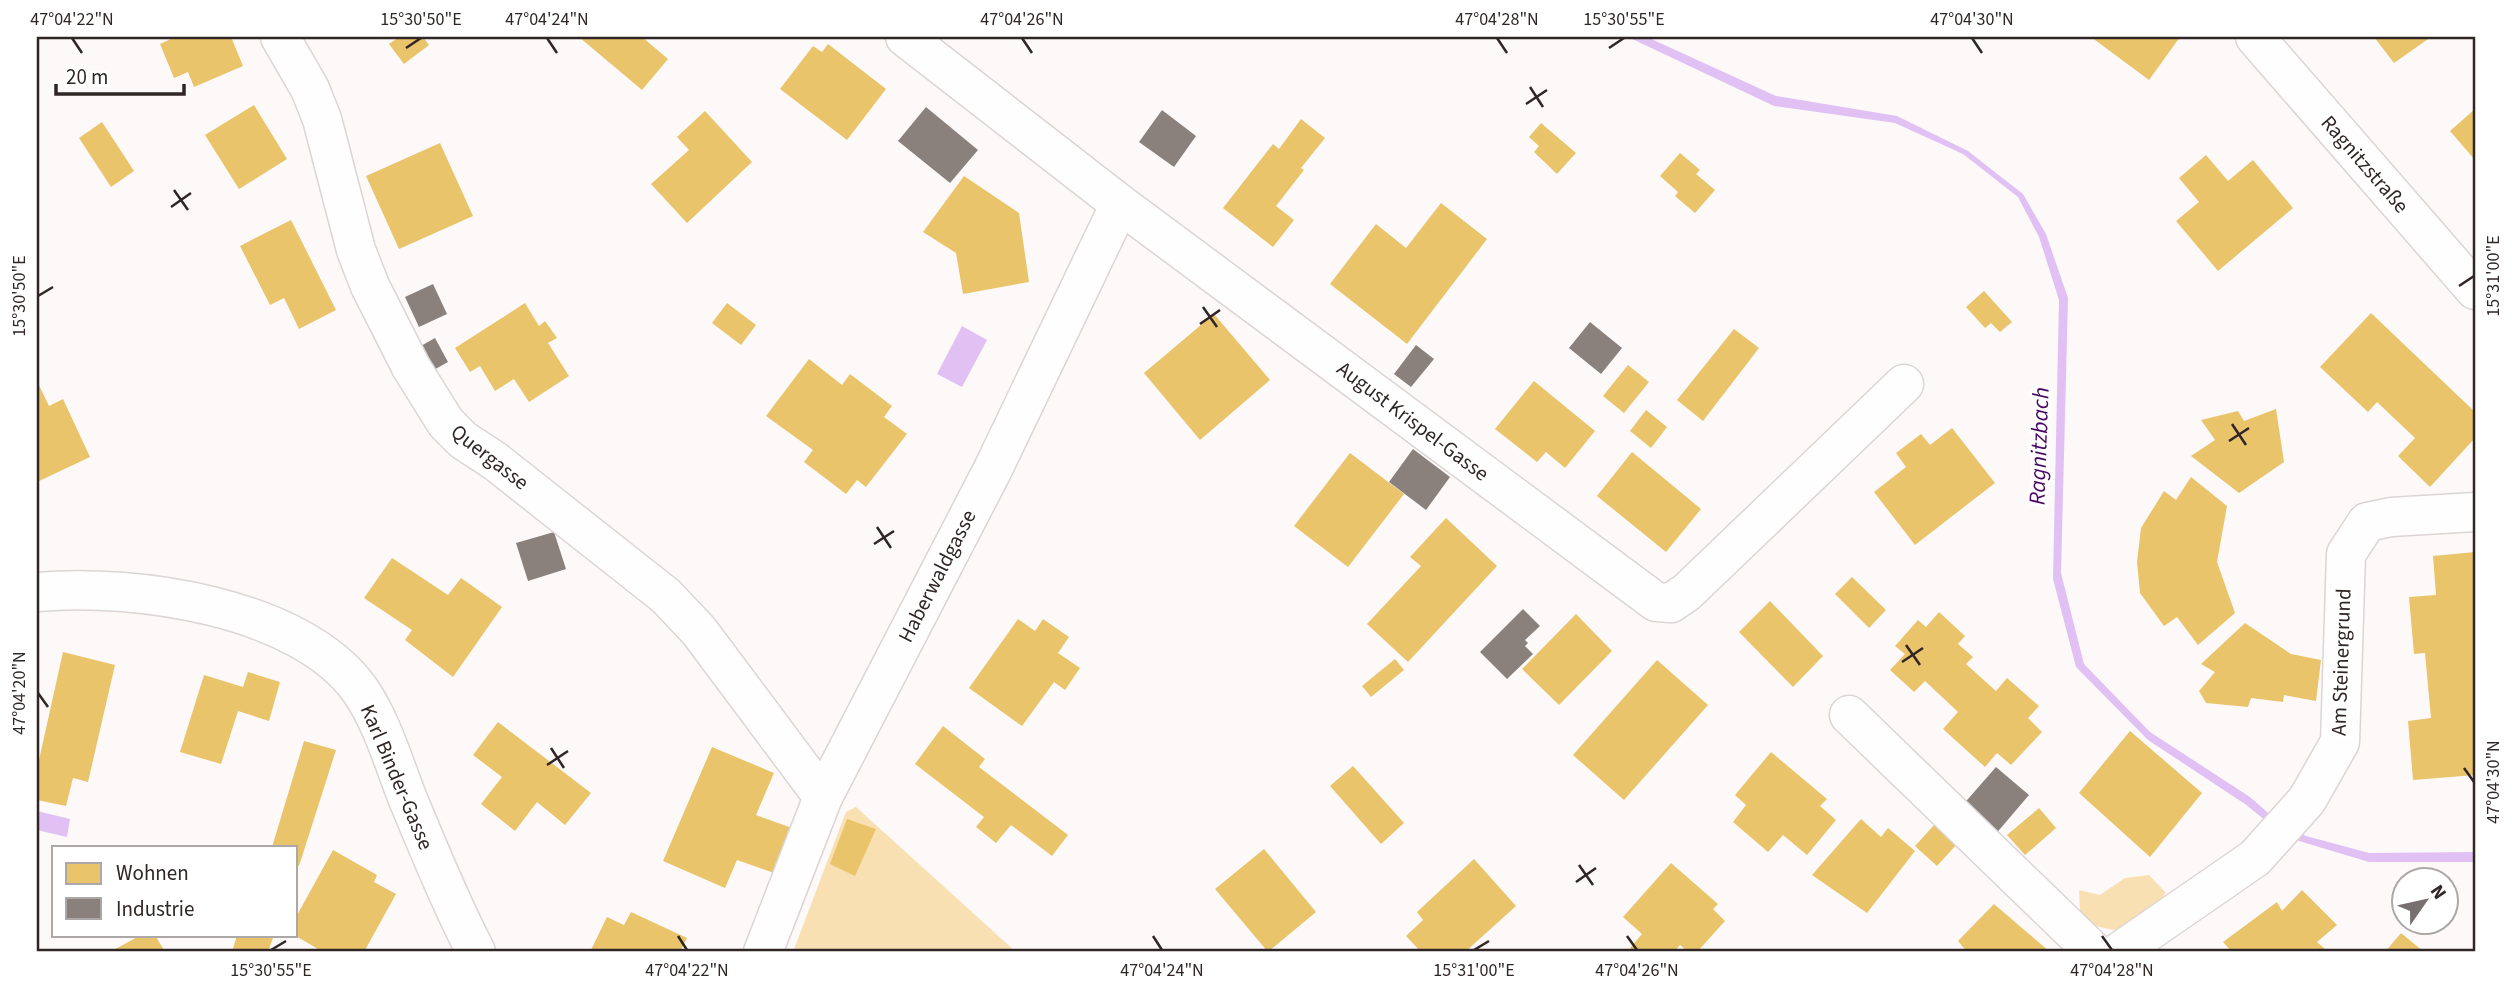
<svg xmlns="http://www.w3.org/2000/svg" width="2512" height="989" viewBox="0 0 2512 989" font-family="'Source Sans 3',sans-serif">
<style>
.green{fill:#f8e0b2}
.water{fill:#e1c0f4}
.homes{fill:#e9c46a}
.industry{fill:#8a817c}
.lines{fill:none;stroke-linecap:round;stroke-linejoin:round}
.minor-casing{stroke:#dcd5d5;stroke-width:41}
.major-casing{stroke:#dcd5d5;stroke-width:41}
.minor{stroke:#fffefe;stroke-width:38}
.major{stroke:#fffefe;stroke-width:38}
.ticks{fill:none;stroke:#302626;stroke-width:2.5}
.labels{text-anchor:middle;dominant-baseline:central;stroke-width:7;stroke-linejoin:round;paint-order:stroke}
.street-label{font-size:21px;fill:#302626;stroke:#fff}
.water-label{font-size:23px;font-style:italic;fill:#470762;stroke:#fff}
.neatline{fill:none;stroke:#302626;stroke-width:2.5}
.ticks-label{font-size:18px;text-anchor:middle;fill:#302626}
</style>
<rect width="100%" height="100%" fill="#fdf9f9"/>
<!-- green -->
<g class="green">
<polygon points="856,807 1016,952 793,952 846,812"/>
<polygon points="2149,875 2166,893 2143,923 2128,933 2095,926 2080,914 2079,890 2100,895 2125,878"/>
</g>
<!-- water -->
<g class="water">
<polygon points="1628,37 1647,37 1776,96 1897,116 1968,151 2023,194 2046,234 2068,298 2061,573 2084,664 2150,732 2250,797 2275,819 2306,836 2369,853 2475,852 2475,862 2369,862 2299,841 2266,821 2245,804 2148,740 2076,667 2053,579 2059,300 2039,237 2018,197 1963,154 1895,123 1774,106"/>
<polygon points="962,326 987,340 962,387 937,374"/>
<polygon points="37,811 70,819 67,837 37,830"/>
</g>
<!-- homes -->
<g class="homes">
<polygon points="175,37 231,37 243,66 194,87 188,72 174,78 160,44"/>
<polygon points="399,37 423,37 429,45 404,64 389,44"/>
<polygon points="579,37 642,37 668,59 642,90"/>
<polygon points="2091,37 2180,37 2149,80"/>
<polygon points="2374,37 2431,37 2394,63"/>
<polygon points="828,44 886,89 847,140 780,89 813,46 822,52"/>
<polygon points="254,105 287,159 239,189 205,135"/>
<polygon points="2475,109 2475,160 2450,131"/>
<polygon points="705,111 752,162 687,223 651,184 689,150 677,137"/>
<polygon points="1301,119 1325,138 1301,168 1304,170 1276,206 1294,220 1273,247 1223,208 1273,144 1279,149"/>
<polygon points="102,122 134,171 111,187 79,138"/>
<polygon points="1541,123 1576,153 1557,174 1534,152 1539,146 1529,137"/>
<polygon points="440,143 473,216 399,249 366,176"/>
<polygon points="1680,153 1700,170 1696,174 1715,190 1695,213 1675,196 1678,192 1660,176"/>
<polygon points="2206,155 2228,181 2253,160 2293,208 2218,271 2176,221 2199,202 2179,178"/>
<polygon points="964,176 1019,213 1029,282 963,294 956,253 923,232"/>
<polygon points="1441,203 1487,239 1407,344 1330,284 1376,224 1406,248"/>
<polygon points="291,220 336,310 299,329 284,298 270,305 240,246"/>
<polygon points="1984,291 2012,322 2000,332 1991,323 1985,328 1966,307"/>
<polygon points="525,303 539,326 545,321 557,338 548,343 569,376 529,402 514,379 495,391 480,366 470,372 455,348"/>
<polygon points="727,303 756,325 741,345 712,323"/>
<polygon points="2371,313 2475,412 2475,438 2430,487 2398,456 2415,438 2377,402 2368,412 2320,367"/>
<polygon points="1214,314 1270,380 1200,440 1144,373"/>
<polygon points="1734,329 1759,348 1703,421 1677,400"/>
<polygon points="809,359 842,385 850,374 892,406 884,417 907,434 866,487 857,480 846,494 804,462 813,450 766,416"/>
<polygon points="1628,365 1649,382 1624,413 1603,396"/>
<polygon points="37,381 49,406 63,399 90,457 37,482"/>
<polygon points="1534,381 1595,431 1565,468 1546,452 1537,462 1495,429"/>
<polygon points="2276,409 2284,462 2239,493 2191,456 2215,440 2201,420 2238,411 2244,421"/>
<polygon points="1646,410 1667,427 1651,448 1630,431"/>
<polygon points="1952,428 1995,483 1915,545 1874,492 1906,467 1896,453 1921,434 1930,445"/>
<polygon points="1632,452 1701,509 1666,552 1597,496"/>
<polygon points="1350,453 1404,494 1348,567 1294,526"/>
<polygon points="2191,477 2227,506 2217,562 2235,613 2198,645 2177,617 2164,626 2140,593 2137,562 2141,528 2164,491 2176,500"/>
<polygon points="1446,518 1497,566 1408,662 1367,624 1421,566 1410,557"/>
<polygon points="2475,552 2475,775 2413,780 2408,721 2431,718 2425,653 2414,654 2409,597 2436,595 2433,556"/>
<polygon points="392,558 448,595 461,578 502,607 453,677 405,640 412,630 364,598"/>
<polygon points="1852,577 1886,610 1869,628 1835,594"/>
<polygon points="1770,601 1823,656 1793,687 1739,632"/>
<polygon points="1939,612 1965,636 1958,644 1973,657 1966,664 1996,691 2007,678 2039,706 2028,718 2042,732 2011,765 1997,753 1985,767 1943,729 1958,712 1925,681 1914,692 1890,670 1905,654 1895,646 1918,620 1926,627"/>
<polygon points="1576,614 1612,651 1559,705 1522,669"/>
<polygon points="1018,619 1035,631 1043,619 1069,637 1058,653 1080,668 1065,690 1054,682 1022,726 969,688"/>
<polygon points="2245,623 2291,654 2321,660 2316,701 2284,695 2283,702 2251,698 2248,707 2206,703 2199,691 2215,672 2201,664"/>
<polygon points="63,652 115,665 88,782 73,778 66,806 37,800 37,769"/>
<polygon points="1395,659 1404,670 1371,697 1362,686"/>
<polygon points="1657,660 1708,705 1624,800 1573,755"/>
<polygon points="248,672 280,682 269,721 238,711 221,764 180,752 204,675 243,687"/>
<polygon points="498,722 591,793 565,825 537,802 515,831 481,804 502,777 473,755"/>
<polygon points="943,726 985,759 979,767 1068,835 1052,856 1011,825 996,843 976,827 984,817 915,764"/>
<polygon points="2130,731 2202,793 2150,857 2079,793"/>
<polygon points="304,741 336,750 299,866 296,865 296,847 272,847"/>
<polygon points="712,747 774,773 756,815 792,828 774,873 737,860 725,888 663,861"/>
<polygon points="1771,752 1827,799 1820,806 1836,820 1807,855 1783,835 1768,852 1733,822 1746,805 1735,795"/>
<polygon points="1353,766 1404,823 1381,844 1330,786"/>
<polygon points="2039,808 2056,828 2025,855 2007,835"/>
<polygon points="847,819 876,829 855,876 830,864"/>
<polygon points="1861,819 1881,837 1888,828 1915,851 1867,913 1812,875"/>
<polygon points="1935,824 1957,844 1937,866 1915,846"/>
<polygon points="1264,849 1316,912 1268,952 1215,889"/>
<polygon points="333,850 377,875 374,882 396,894 364,952 323,952 296,936 296,917"/>
<polygon points="1474,859 1516,906 1465,952 1454,952 1451,950 1448,952 1421,952 1406,936 1423,920 1417,912"/>
<polygon points="1671,863 1718,904 1713,909 1725,921 1697,952 1688,952 1680,945 1674,952 1635,952 1630,948 1642,934 1623,917"/>
<polygon points="2302,890 2337,925 2317,942 2325,949 2322,952 2232,952 2223,942 2277,902 2282,911"/>
<polygon points="1994,904 2050,952 1967,952 1958,941"/>
<polygon points="631,912 687,938 680,952 590,952 607,917 624,925"/>
<polygon points="2401,933 2424,952 2385,952"/>
<polygon points="141,935 155,935 165,952 110,952"/>
<polygon points="237,935 274,935 268,952 232,952"/>
</g>
<!-- industry -->
<g class="industry">
<polygon points="926,107 978,150 950,183 898,141"/>
<polygon points="1162,110 1196,136 1174,167 1139,142"/>
<polygon points="433,284 447,314 419,327 405,297"/>
<polygon points="1590,322 1622,348 1601,374 1569,348"/>
<polygon points="435,338 448,362 432,371 419,347"/>
<polygon points="1416,345 1434,359 1411,387 1394,374"/>
<polygon points="1413,449 1450,477 1426,510 1389,482"/>
<polygon points="554,532 566,569 528,581 516,543"/>
<polygon points="1523,609 1540,626 1525,640 1528,643 1525,646 1533,654 1507,679 1480,652"/>
<polygon points="1996,767 2029,795 1994,836 1961,807"/>
</g>
<g class="lines">
<defs>
<g id="minor">
<polyline points="280,37 310,89 322,119 356,250 370,286 411,367 446,423 463,440 495,461 666,596 699,631 823,797"/>
<polyline points="905,37 1120,204 1656,602 1671,603 1687,592 1904,384"/>
<path d="M37 592C133 583 300 606 360 690 382 722 393 761 407 797 429 850 450 901 476 952"/>
<polyline points="1849,715 2094,952"/>
<polyline points="763,952 823,797 993,469 1120,204"/>
<polyline points="2119,952 2255,858 2307,800 2340,742 2346,554 2367,522 2391,517 2475,512"/>
</g>
<polyline id="major" points="2255,37 2475,290"/>
</defs>
<!-- minor casing -->
<use href="#minor" class="minor-casing"/>
<!-- major casing -->
<use href="#major" class="major-casing"/>
<!-- minor -->
<use href="#minor" class="minor"/>
<!-- major -->
<use href="#major" class="major"/>
</g>
<!-- ticks -->
<path class="ticks" d="M72 38 82 53M547 38 557 53M1022 38 1032 53M1497 38 1507 53M1972 38 1982 53M406 48 421 38M1609 48 1624 38M1530 87 1543 107M1526 104 1547 90M174 190 188 210M171 207 191 193M2459 286 2474 276M38 296 53 287M1203 307 1217 327M1200 324 1220 310M2232 424 2246 445M2229 441 2249 428M877 527 891 548M874 544 894 531M1906 645 1920 665M1902 662 1923 648M38 693 48 707M551 748 564 768M547 765 568 751M2464 768 2474 782M1579 865 1593 885M1576 882 1596 868M678 936 687 950M1153 936 1162 950M1627 936 1637 950M2102 936 2112 950M271 950 286 941M1474 950 1489 941"/>
<g class="labels">
<!-- street labels -->
<g class="street-label">
<text transform="translate(2365 164) rotate(49)">Ragnitzstraße</text>
<text transform="translate(1413 421) rotate(37)">August Krispel-Gasse</text>
<text transform="translate(490 457) rotate(38)">Quergasse</text>
<text transform="translate(937 576) rotate(-63)">Haberwaldgasse</text>
<text transform="translate(2341 662) rotate(-88)">Am Steinergrund</text>
<text transform="translate(397 777) rotate(67)">Karl Binder-Gasse</text>
</g>
<!-- water labels -->
<g class="water-label">
<text transform="translate(2039 446) rotate(-88)">Ragnitzbach</text>
</g>
</g>
<!-- border -->
<rect width="2512" height="989" fill="none" stroke="#ffffff" stroke-width="77"/>
<!-- legend -->
<rect x="52" y="846" width="245" height="91" fill="#ffffff" stroke="#aca8a8" stroke-width="2"/>
<rect x="66" y="863" width="35" height="21" fill="#e9c46a" stroke="#aca8a8" stroke-width="2"/>
<text x="116" y="880" font-size="21" fill="#302626">Wohnen</text>
<rect x="66" y="898" width="35" height="21" fill="#8a817c" stroke="#aca8a8" stroke-width="2"/>
<text x="116" y="916" font-size="21" fill="#302626">Industrie</text>
<!-- north arrow -->
<g transform="translate(2425 901) rotate(56)"><circle r="33" fill="#ffffff" stroke="#aca8a8" stroke-width="2"/>
<path d="M0-5L12 26L0 18L-12 26Z" fill="#787070"/>
<text y="-10" font-size="19" font-weight="bold" text-anchor="middle" fill="#302626">N</text>
</g>
<!-- scale -->
<path d="M56 84v10h128v-10" fill="none" stroke="#302626" stroke-width="3.5"/>
<text x="66" y="84" font-size="21" fill="#302626" stroke="#ffffff" stroke-width="5" paint-order="stroke">20 m</text>
<rect x="38" y="38" width="2436" height="912" class="neatline"/>
<g class="ticks-label">
<text x="72" y="25">47°04'22"N</text>
<text x="421" y="25">15°30'50"E</text>
<text x="547" y="25">47°04'24"N</text>
<text x="1022" y="25">47°04'26"N</text>
<text x="1497" y="25">47°04'28"N</text>
<text x="1624" y="25">15°30'55"E</text>
<text x="1972" y="25">47°04'30"N</text>
<text transform="translate(2493 276) rotate(-90)" y="6">15°31'00"E</text>
<text transform="translate(19 296) rotate(-90)" y="6">15°30'50"E</text>
<text transform="translate(19 693) rotate(-90)" y="6">47°04'20"N</text>
<text transform="translate(2493 782) rotate(-90)" y="6">47°04'30"N</text>
<text x="271" y="976">15°30'55"E</text>
<text x="687" y="976">47°04'22"N</text>
<text x="1162" y="976">47°04'24"N</text>
<text x="1474" y="976">15°31'00"E</text>
<text x="1637" y="976">47°04'26"N</text>
<text x="2112" y="976">47°04'28"N</text>
</g>
</svg>
